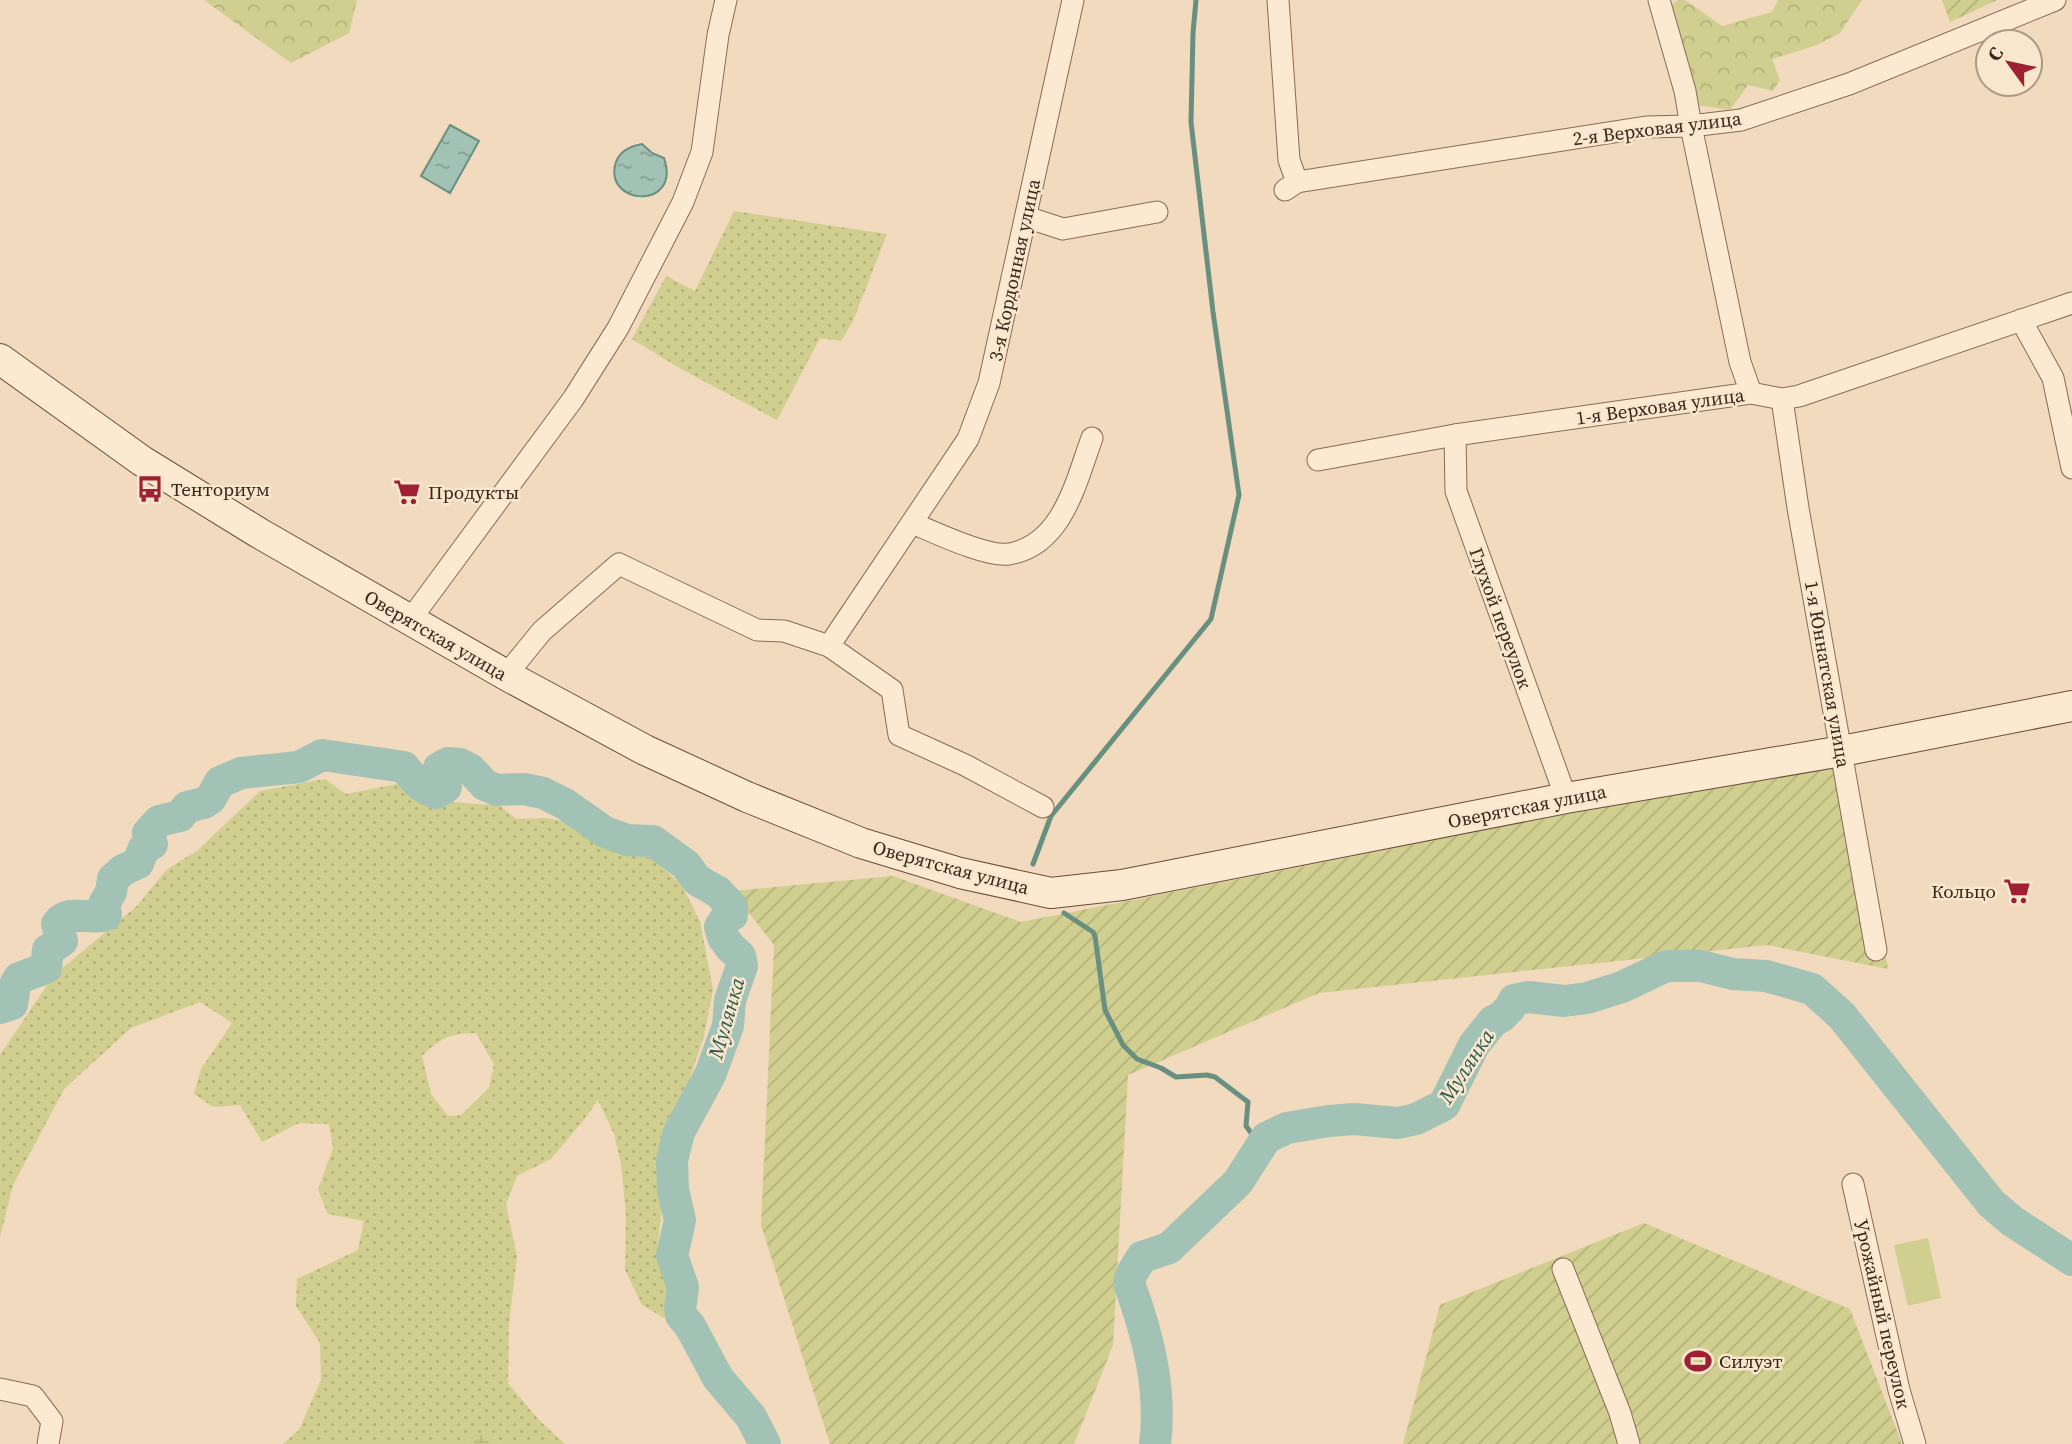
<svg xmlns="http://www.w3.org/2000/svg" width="2072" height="1444" viewBox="0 0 2072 1444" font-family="'Source Serif 4',serif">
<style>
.grass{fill:url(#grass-dots);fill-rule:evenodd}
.forest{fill:url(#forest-crowns)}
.wetland{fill:url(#wetland-marsh)}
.park{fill:#d0cf90}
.garden{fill:url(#garden-furrows)}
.water{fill:url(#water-ripples);stroke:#689081;stroke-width:2}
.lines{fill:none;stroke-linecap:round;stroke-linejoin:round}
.stream{stroke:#689081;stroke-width:5}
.river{stroke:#a1c2b4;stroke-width:32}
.minor-casing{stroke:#8a6a55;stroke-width:23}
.secondary-casing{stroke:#6c4b38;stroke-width:32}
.minor{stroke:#fbe9d1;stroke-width:21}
.secondary{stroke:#fbe9d1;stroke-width:30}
.labels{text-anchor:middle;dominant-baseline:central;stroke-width:5;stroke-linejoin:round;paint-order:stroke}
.street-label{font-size:19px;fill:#38251b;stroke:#f8e6cd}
.poi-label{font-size:19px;fill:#38251b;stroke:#f8e6cd;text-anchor:start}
.water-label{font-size:21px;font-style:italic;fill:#295950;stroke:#f8e6cd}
</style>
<defs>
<pattern id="grass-dots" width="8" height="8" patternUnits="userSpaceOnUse" patternTransform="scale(1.75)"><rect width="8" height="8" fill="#d0cf90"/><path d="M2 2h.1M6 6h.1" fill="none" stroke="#b3b27c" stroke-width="1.8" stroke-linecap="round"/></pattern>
<pattern id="forest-crowns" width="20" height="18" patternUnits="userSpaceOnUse" patternTransform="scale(1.75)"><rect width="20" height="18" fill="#d0cf90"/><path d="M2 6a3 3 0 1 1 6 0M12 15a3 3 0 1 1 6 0" fill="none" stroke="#b3b27c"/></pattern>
<pattern id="wetland-marsh" width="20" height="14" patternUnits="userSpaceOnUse" patternTransform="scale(1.75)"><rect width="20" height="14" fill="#d0cf90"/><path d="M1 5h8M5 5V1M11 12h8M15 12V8" fill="none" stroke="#b3b27c"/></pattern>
<pattern id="garden-furrows" width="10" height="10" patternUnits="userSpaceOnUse" patternTransform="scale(1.75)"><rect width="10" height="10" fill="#d0cf90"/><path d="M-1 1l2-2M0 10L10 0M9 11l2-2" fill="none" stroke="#b3b27c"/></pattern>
<pattern id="water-ripples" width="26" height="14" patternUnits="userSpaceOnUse" patternTransform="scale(1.75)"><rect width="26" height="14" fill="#a1c2b4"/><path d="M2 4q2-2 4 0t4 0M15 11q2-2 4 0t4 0" fill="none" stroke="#849d92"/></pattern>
</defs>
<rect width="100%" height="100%" fill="#f1dabd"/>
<!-- grass -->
<g class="grass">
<polygon points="734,211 887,234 853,321 841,341 820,338 777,420 681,369 632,339 666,276 695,291"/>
<path d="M325 779 346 794 397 784C421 799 469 806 498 804L516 819 545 818 572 823 612 849 651 858 681 884 700 921 713 990 704 1036 679 1111 667 1136 663 1159 665 1182 658 1244 677 1289V1301L673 1312 664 1318 642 1305 625 1270 626 1214 621 1164 614 1134 598 1100 583 1121 551 1159 517 1176 506 1205 517 1256 509 1324 508 1383 539 1420 565 1444H503L495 1437 467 1441 468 1444H283L299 1430 321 1380 320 1343 296 1306 297 1279 358 1250 364 1221 328 1214 318 1190 333 1148 329 1124 299 1123 262 1142 240 1105 213 1107 194 1094 201 1069 232 1023 200 1002 131 1028 64 1089 13 1185 0 1237V1055L54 975 137 906 166 870 198 850 260 791ZM476 1033 494 1064 489 1088 461 1115 448 1116 431 1094 422 1056C442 1037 448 1034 476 1033Z"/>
</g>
<!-- forest -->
<g class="forest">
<polygon points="204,0 357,0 349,33 291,63"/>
<polygon points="1678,0 1685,0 1722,26 1772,12 1778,0 1862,0 1840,33 1817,45 1772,59 1780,80 1773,91 1748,85 1730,110 1697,105 1667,7"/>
</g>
<!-- wetland -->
<polygon class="wetland" points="475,1434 495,1437 503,1444 468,1444 467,1441"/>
<!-- park -->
<polygon class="park" points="1928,1238 1941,1298 1908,1306 1894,1245"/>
<!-- garden -->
<g class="garden">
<polygon points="1942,0 1997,0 1950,22"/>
<polygon points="1851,758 1888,969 1767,945 1319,993 1128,1075 1113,1345 1074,1444 830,1444 761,1225 774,945 732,891 893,876 1021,922"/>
<polygon points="1644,1223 1850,1309 1902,1444 1403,1444 1440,1305"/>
</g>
<!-- water -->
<g class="water">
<polygon points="450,125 479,141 450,193 421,176"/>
<path d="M642 144 652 153 664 158C682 211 602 206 616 162 620 151 631 146 642 144Z"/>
</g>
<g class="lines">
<!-- stream -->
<g class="stream">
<polyline points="1033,864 1051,816 1211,619 1239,495 1213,312 1191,122 1193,33 1196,0"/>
<polyline points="1064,913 1093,932 1095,936 1105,1010 1123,1045 1137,1059 1161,1068 1176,1077 1207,1075 1215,1077 1248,1102 1246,1126 1260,1145"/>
</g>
<!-- river -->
<g class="river">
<path d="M0 1008 12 1004 15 985 19 978 46 968 48 950 62 941 57 924C69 908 90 921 106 915L104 904 111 892 113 879 123 870 138 863 144 848 152 844 148 833 159 821 180 816 187 807 204 803 211 798 220 782 241 773 299 767 322 755 404 767C413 779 421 788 436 793L446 787 439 773V768L448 763 460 764 470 769 485 785 497 790 524 789 543 793 565 804 605 832 627 840 653 841 686 865 697 880 718 892 732 907V915L726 918 720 927 723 937 730 947 740 956 742 966 730 1000 728 1026 710 1075 679 1132 672 1160 673 1190 680 1220 672 1256 683 1287 680 1309 681 1315 690 1326 718 1378 751 1417 765 1444"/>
<path d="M1155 1444C1162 1389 1148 1335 1129 1283L1132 1273 1142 1257 1169 1248 1238 1182 1266 1138 1287 1128 1329 1121 1354 1119 1398 1123 1416 1119 1444 1105 1474 1045 1493 1021 1501 1017 1510 1008 1514 1000 1529 997 1564 1001 1587 998 1622 987 1666 966H1701L1733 974 1766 976 1812 989 1842 1016 1991 1203 2012 1221 2072 1260"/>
</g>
<defs>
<g id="minor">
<polyline points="1278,0 1289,160 1297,182"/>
<polyline points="1659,0 1685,91 1691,126 1740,362 1751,393"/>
<polyline points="1285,190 1297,182 1646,127 1691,126 1741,120 1849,84 2055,0"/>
<polyline points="1026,217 1063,229 1157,212"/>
<polyline points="2021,320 2053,378 2072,468"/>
<polyline points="1782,399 1798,508 1876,950"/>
<polyline points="1455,435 1456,491 1566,798"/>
<polyline points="1318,460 1455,435 1751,393 1782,399 1799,396 2072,303"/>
<path d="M912 523C934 532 986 557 1009 554 1063 545 1076 481 1092 438"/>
<polyline points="410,620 573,399 618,328 683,202 702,152 718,35 726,0"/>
<polyline points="829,646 968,439 989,383 1073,0"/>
<polyline points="506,675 542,631 619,564 757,630 784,631 829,646 892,690 899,735 965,765 1043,807"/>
<polyline points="1853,1184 1899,1390 1915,1444"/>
<polyline points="1563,1269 1620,1413 1629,1444"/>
<polyline points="0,1389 33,1396 52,1421 48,1444"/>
</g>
<polyline id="secondary" points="0,359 142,461 259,533 506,675 645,750 747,797 861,843 960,873 1051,893 1122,885 1566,798 1842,751 2072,706"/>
</defs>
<!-- minor casing -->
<use href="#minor" class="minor-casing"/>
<!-- secondary casing -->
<use href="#secondary" class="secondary-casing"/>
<!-- minor -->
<use href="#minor" class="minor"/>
<!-- secondary -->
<use href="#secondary" class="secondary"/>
</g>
<!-- icons -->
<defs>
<symbol id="bus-bare" viewBox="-9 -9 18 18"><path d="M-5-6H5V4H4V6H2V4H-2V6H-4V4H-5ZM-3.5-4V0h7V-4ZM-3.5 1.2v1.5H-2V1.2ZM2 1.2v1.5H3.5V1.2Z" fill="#9e2032" stroke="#f8e6cd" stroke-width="2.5" paint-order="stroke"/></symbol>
<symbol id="supermarket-bare" viewBox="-9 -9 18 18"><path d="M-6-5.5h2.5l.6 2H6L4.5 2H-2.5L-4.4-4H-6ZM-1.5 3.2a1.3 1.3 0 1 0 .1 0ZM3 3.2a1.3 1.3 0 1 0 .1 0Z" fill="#9e2032" stroke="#f8e6cd" stroke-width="2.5" paint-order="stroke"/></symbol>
<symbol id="stadium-bare" viewBox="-9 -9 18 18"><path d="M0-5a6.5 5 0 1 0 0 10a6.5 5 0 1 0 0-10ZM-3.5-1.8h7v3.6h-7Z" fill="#9e2032" stroke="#f8e6cd" stroke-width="2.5" paint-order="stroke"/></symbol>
</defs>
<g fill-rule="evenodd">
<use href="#bus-bare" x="131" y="470" width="38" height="38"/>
<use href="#supermarket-bare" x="388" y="473" width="38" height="38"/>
<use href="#supermarket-bare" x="1998" y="872" width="38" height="38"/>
<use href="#stadium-bare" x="1679" y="1342" width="38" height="38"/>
</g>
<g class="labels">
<!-- street labels -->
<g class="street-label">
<text transform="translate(1657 128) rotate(-7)">2-я Верховая улица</text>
<text transform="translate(1014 270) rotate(-78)">3-я Кордонная улица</text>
<text transform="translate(1660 406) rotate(-8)">1-я Верховая улица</text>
<text transform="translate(1501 618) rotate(70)">Глухой переулок</text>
<text transform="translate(436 635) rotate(30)">Оверятская улица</text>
<text transform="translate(1828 674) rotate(80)">1-я Юннатская улица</text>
<text transform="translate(1527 806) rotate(-11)">Оверятская улица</text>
<text transform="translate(951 867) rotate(15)">Оверятская улица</text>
<text transform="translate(1883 1314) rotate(77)">Урожайный переулок</text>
</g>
<!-- poi labels -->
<g class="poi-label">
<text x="171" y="489">Тенториум</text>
<text x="428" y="492">Пpoдукты</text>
<text x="1996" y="891" text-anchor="end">Кольцо</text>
<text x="1719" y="1361">Силуэт</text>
</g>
<!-- water labels -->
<g class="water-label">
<text transform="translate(726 1018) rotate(-74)">Мулянка</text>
<text transform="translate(1466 1066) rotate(-57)">Мулянка</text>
</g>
</g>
<!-- north arrow -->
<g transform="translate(2009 63) rotate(303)"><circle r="33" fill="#f8e6cd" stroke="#ab9986" stroke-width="2"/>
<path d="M0-5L12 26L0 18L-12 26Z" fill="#9e2032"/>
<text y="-10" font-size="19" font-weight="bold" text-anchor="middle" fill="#38251b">С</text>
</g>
</svg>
